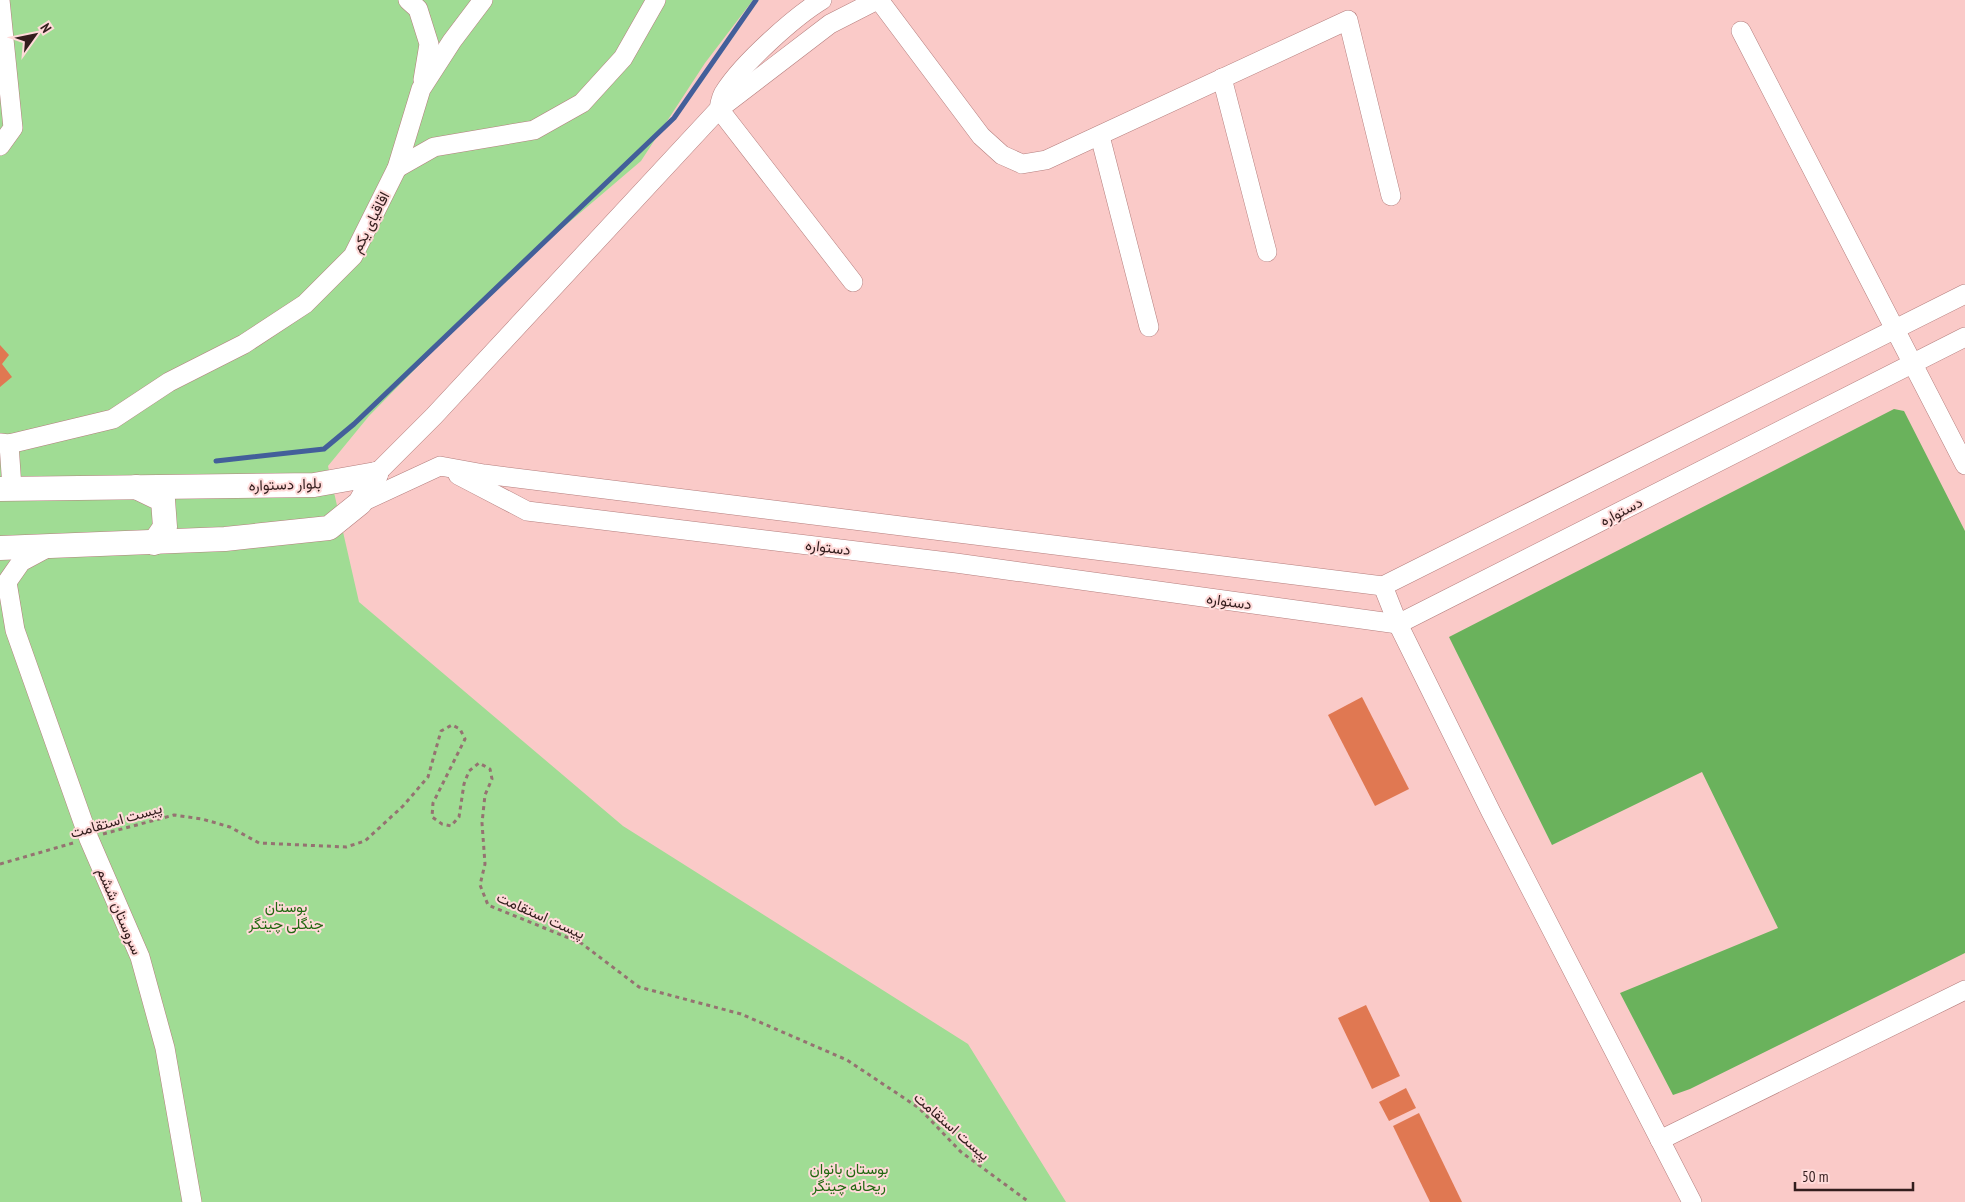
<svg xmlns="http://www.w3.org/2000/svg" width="1965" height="1202" viewBox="0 0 1965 1202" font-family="'PT Sans Narrow',Vazirmatn,sans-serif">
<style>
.green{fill:#a0dc94}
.forest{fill:#6ab25c}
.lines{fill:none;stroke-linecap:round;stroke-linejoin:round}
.stream{stroke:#435f9a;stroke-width:5}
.building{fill:#e07852}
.minor-casing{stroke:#b47e7d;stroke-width:20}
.major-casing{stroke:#b47e7d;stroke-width:25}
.path{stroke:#957271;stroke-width:3;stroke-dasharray:4 4;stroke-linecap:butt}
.minor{stroke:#fff;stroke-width:19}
.major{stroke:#fff;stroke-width:24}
.labels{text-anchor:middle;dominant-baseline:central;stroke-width:4;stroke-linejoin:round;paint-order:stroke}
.street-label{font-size:15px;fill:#331d1d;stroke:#ffdad9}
.park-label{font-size:15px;fill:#226811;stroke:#ffdad9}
</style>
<rect width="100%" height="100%" fill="#facac8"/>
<!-- green -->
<polygon class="green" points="0,0 753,0 705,63 641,161 560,230 465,318 369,416 328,466 359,602 623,826 968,1044 1066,1202 0,1202"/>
<!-- forest -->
<polygon class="forest" points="1894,409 1904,411 1965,531 1965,953 1690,1089 1673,1095 1620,993 1778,928 1702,772 1552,845 1449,637"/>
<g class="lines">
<!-- stream -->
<polyline class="stream" points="216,461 324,449 354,424 674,118 756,0"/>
</g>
<!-- building -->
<g class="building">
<polygon points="0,345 9,355 2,364 12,377 0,387"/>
<polygon points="1362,697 1409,789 1375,806 1328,715"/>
<polygon points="1366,1005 1400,1076 1372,1089 1338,1018"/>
<polygon points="1406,1088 1416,1108 1389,1121 1379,1102"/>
<polygon points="1419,1113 1462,1202 1430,1202 1393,1126"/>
</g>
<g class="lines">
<defs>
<g id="minor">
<polyline points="408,0 418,9 429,44 423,80"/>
<polyline points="879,0 981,136 1002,155 1022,164 1046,160 1348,20 1391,196"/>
<polyline points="1741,31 1965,465"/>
<polyline points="1222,78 1267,252"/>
<polyline points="1100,136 1149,327"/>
<polyline points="0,146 13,128 0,0"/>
<polyline points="397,168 434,147 534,130 582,103 623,58 656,0"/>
<polyline points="853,282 719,109 830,24 877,0"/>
<polyline points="0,443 9,444 113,419 169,382 244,344 305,304 353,256 397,168 421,89 452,41 483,0"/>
<polyline points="9,444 12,488"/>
<path d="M376 474 434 416 719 109C720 103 721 96 725 91 743 63 794 17 822 0"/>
<polyline points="458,475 527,511 956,563 1398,624 1965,337"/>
<polyline points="360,503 440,466 484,474 1383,586 1965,294"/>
<polyline points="49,547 21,562 7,582 15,630 89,839 140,957 165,1048 192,1202"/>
<polyline points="1383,586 1398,624 1491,812 1692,1202"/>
<polyline points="1660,1140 1965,990"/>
</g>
<g id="major">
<polyline points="136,487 163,500 165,527 154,543"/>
<polyline points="0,489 314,485 376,474"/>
<polyline points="0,548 225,539 329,528 360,503 376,474"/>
</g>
</defs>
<!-- minor casing -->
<use href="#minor" class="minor-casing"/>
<!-- major casing -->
<use href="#major" class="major-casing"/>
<!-- path -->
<g class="path">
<polyline points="103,834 174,815 202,819 230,827 259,843 346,847 365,841 403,806 428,777 441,731 452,725 460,729 465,739 433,803 432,817 442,824 451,826 459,817 464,784 469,771 479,763 490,769 492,779 485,795 482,823 485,864 480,885 488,905 581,943 639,987 741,1014 847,1060 919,1108 961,1152 1029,1202"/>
<polyline points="0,864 73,843"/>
</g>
<!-- minor -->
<use href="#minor" class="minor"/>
<!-- major -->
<use href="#major" class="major"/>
</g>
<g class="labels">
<!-- street labels -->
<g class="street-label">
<text transform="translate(370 222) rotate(-63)">اقاقیای یکم</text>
<text transform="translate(285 484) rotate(-2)">بلوار دستواره</text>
<text transform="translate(1621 511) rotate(-27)">دستواره</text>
<text transform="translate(828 547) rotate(7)">دستواره</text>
<text transform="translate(1229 601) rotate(8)">دستواره</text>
<text transform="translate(116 820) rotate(-16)">پیست استقامت</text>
<text transform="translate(120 911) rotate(67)">سروستان ششم</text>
<text transform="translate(541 915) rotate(24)">پیست استقامت</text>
<text transform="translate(952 1126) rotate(41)">پیست استقامت</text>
</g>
<!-- park labels -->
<g class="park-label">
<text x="286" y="906">بوستان<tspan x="286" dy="17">جنگلی چیتگر</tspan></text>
<text x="849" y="1168">بوستان بانوان<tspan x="849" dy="17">ریحانه چیتگر</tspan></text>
</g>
</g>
<!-- north arrow -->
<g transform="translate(35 35) rotate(57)" stroke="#ffdad9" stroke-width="4" paint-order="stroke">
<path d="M0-4L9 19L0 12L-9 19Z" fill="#331d1d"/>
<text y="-8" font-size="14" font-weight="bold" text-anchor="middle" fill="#331d1d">N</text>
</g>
<!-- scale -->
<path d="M1795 1182v8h118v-8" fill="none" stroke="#331d1d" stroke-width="2.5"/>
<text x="1802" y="1182" font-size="15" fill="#331d1d" stroke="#ffdad9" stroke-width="4" paint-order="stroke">50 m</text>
</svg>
